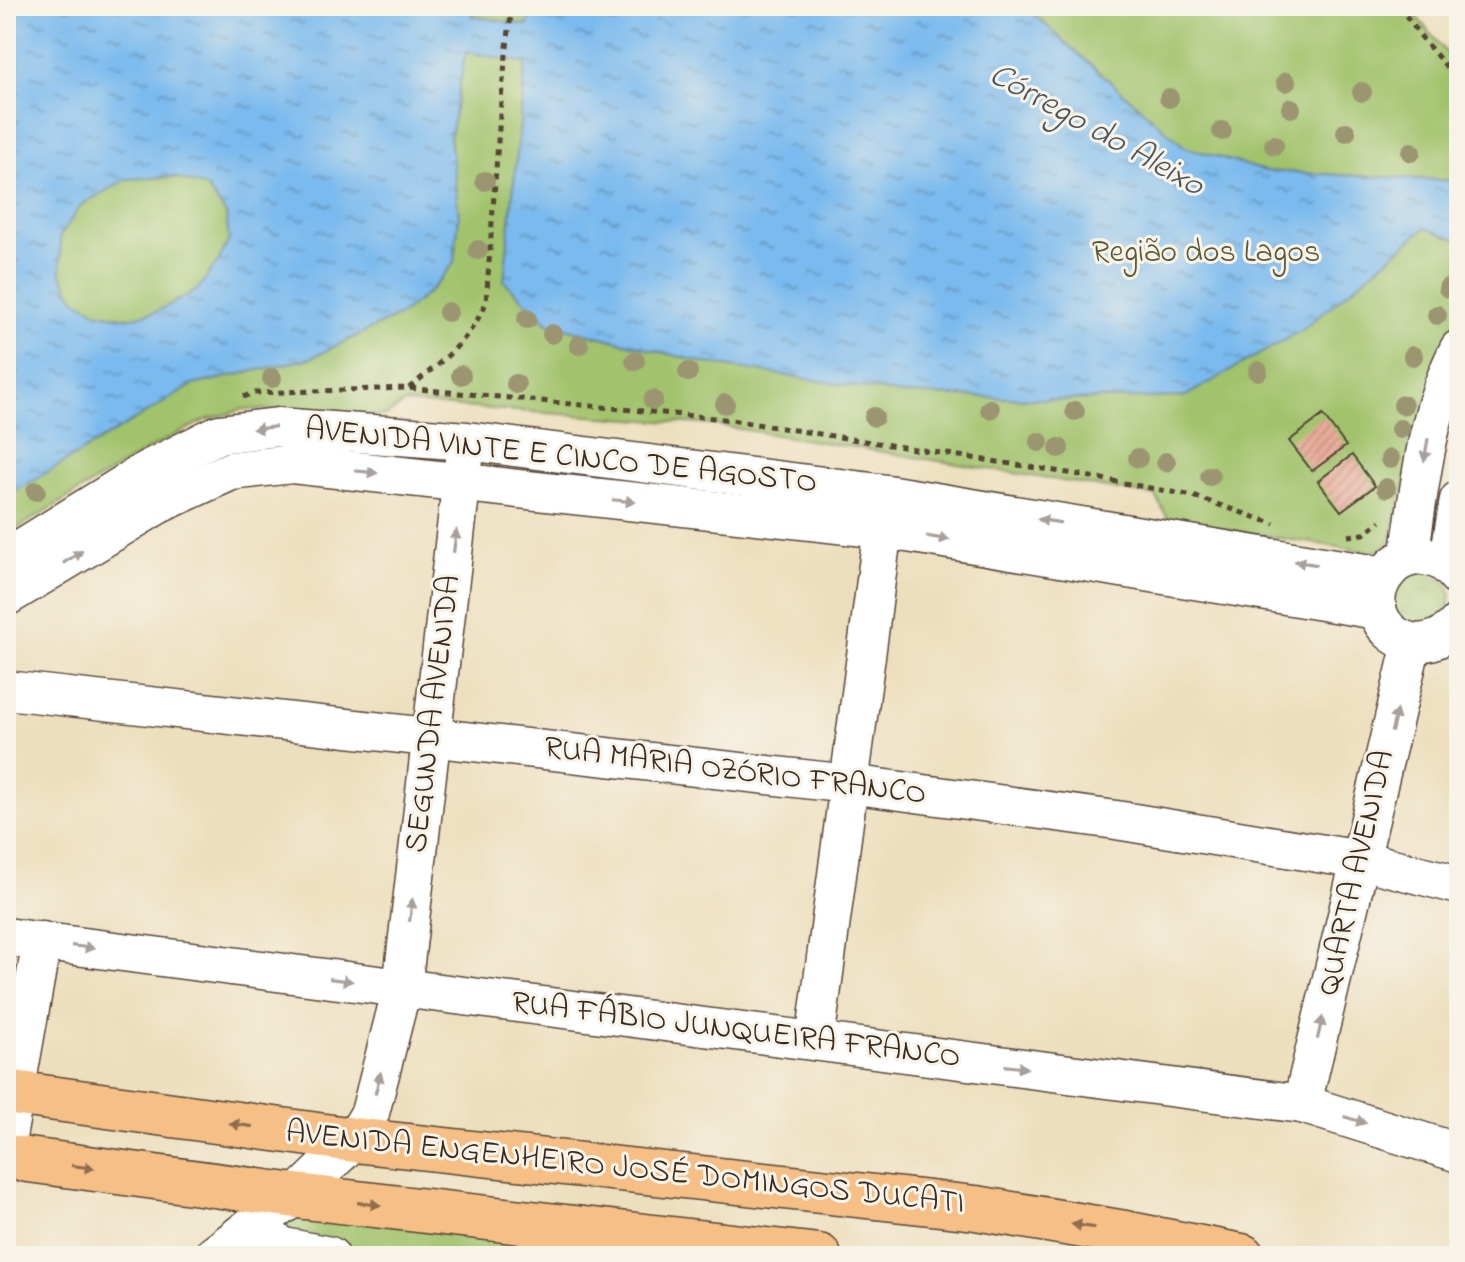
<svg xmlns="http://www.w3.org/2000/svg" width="1465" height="1262" viewBox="0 0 1465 1262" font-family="'Indie Flower',sans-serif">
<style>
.grass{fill:url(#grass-tufts);stroke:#6e7645;stroke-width:2}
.green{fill:#a1c36c;stroke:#6e7645;stroke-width:2}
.water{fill:url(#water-ripples);stroke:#5a7286;stroke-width:2;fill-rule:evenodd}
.building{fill:url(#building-hatch)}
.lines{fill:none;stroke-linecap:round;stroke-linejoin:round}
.minor-casing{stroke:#564536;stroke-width:41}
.major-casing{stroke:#564536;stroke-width:47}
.path{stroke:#564536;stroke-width:5;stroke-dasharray:6 6;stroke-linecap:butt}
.minor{stroke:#fff;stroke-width:38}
.major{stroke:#f5bf86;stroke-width:44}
.tree{fill:#9c9572}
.oneway{fill:#a79f9a}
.oneway2{fill:#8f6d4d}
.labels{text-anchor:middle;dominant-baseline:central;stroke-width:6;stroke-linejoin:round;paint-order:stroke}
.park-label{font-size:32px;fill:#5a5835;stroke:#f7f3e8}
.street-label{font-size:32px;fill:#3b2a1e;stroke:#f7f3e8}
.water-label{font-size:34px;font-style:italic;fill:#4e555c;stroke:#f7f3e8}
</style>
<defs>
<pattern id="grass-tufts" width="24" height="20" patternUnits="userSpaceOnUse" patternTransform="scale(2)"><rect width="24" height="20" fill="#a1c36c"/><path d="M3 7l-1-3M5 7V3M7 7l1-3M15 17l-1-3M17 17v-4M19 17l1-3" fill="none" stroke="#849f58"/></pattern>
<pattern id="water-ripples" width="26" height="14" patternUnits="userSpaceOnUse" patternTransform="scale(2)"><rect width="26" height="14" fill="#7abaee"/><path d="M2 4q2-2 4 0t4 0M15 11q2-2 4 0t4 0" fill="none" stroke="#6597c0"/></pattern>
<pattern id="building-hatch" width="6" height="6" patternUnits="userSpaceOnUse" patternTransform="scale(2)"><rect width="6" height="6" fill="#e8ac9a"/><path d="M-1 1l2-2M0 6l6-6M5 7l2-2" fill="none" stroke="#bd8c7d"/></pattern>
</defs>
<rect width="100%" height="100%" fill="#f7f3e8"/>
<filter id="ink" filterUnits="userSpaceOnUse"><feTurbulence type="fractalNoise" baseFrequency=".0125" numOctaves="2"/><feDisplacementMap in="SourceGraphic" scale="16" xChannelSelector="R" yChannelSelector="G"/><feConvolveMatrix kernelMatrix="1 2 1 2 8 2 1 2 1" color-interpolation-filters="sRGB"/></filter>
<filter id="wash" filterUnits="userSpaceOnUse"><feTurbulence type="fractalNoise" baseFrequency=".006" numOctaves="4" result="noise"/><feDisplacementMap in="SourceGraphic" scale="32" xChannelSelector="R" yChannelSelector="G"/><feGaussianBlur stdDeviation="1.8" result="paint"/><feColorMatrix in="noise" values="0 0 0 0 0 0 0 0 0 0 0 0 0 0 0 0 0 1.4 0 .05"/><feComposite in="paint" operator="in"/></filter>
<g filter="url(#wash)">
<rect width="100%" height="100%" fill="#eddfbd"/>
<!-- grass -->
<polygon class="grass" points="1421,568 1448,585 1451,595 1446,617 1406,629 1388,592"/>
<!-- green -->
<g class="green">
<polygon points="6,6 1408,6 1448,55 1459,61 1459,329 1426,403 1389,543 1381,550 1371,552 1169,521 1156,496 715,425 405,403 386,416 244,409 203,421 156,445 6,535"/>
<polygon points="289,1212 676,1256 228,1256"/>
</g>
<!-- water -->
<path class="water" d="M6 6H473L472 16 528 25 530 6H1024L1185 147 1265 171 1459 181V240L1425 228 1302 330 1184 397 1062 400 901 394 701 362 549 324 504 281 526 63 466 52 450 136 459 217 454 263 430 291 402 314 311 358 193 385 6 497ZM174 177 206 187 226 214 229 240 219 260 197 290 158 311 129 318 99 313 74 298 61 274 60 236 81 205 127 179Z"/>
<g id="blocks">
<!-- building -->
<g class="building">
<polygon points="1323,415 1346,446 1312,471 1289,441"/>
<polygon points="1352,455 1375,486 1341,511 1318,481"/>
</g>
</g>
</g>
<g filter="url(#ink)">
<use href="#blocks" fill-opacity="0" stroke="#564536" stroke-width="2"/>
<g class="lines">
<defs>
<g id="minor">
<path d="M1409 557C1420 486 1426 413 1459 349"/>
<polyline points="6,558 149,469 219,434 278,427 467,441 887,494 1383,576"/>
<polyline points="1448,564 1459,500"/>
<path d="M1459 578C1447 563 1436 555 1417 556 1407 557 1397 561 1390 569 1348 614 1412 675 1459 622"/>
<polyline points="6,597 159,504 231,471 292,464 883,529 1377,610"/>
<polyline points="6,690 849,784 1116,820 1361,860 1459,885"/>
<polyline points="6,937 1302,1104 1459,1153"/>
<polyline points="815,1041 886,505"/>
<polyline points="1302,1104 1412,643"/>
<polyline points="6,1143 42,941"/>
<polyline points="250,1227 284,1247 330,1256"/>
<polyline points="213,1256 250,1227 296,1196 354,1140 370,1113 402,988 464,460"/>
</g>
<g id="major">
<polyline points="6,1092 354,1140 976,1208 1125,1233 1242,1256"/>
<polyline points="6,1157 296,1196 819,1256"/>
</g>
</defs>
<!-- minor casing -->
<use href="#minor" class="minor-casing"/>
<!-- major casing -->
<use href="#major" class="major-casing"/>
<!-- path -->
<g class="path">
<polyline points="1399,6 1425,42 1459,81"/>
<polyline points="1454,321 1459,310"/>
<path d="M409 388C442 361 468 343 486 303L502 88 512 6"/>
<polyline points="243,397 253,393 408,388 724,419 1081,475 1193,496 1275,524"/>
<polyline points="1348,536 1364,534 1381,521"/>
</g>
<!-- minor -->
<use href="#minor" class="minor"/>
<!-- major -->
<use href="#major" class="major"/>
</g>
<!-- trees -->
<g class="tree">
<circle cx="1286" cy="82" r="10"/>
<circle cx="1362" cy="92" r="10"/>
<circle cx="1169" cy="98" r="10"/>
<circle cx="1291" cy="108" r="10"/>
<circle cx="1222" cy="131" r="10"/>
<circle cx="1346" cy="132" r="10"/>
<circle cx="1274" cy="145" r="10"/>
<circle cx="1411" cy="152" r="10"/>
<circle cx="485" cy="181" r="10"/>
<circle cx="478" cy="250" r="10"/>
<circle cx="1448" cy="288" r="10"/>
<circle cx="448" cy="312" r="10"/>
<circle cx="1437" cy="315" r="10"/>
<circle cx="527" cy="319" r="10"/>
<circle cx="552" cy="334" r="10"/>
<circle cx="579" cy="345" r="10"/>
<circle cx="1413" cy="356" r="10"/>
<circle cx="635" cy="361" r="10"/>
<circle cx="1258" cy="371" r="10"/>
<circle cx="688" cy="372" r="10"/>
<circle cx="461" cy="375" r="10"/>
<circle cx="272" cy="378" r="10"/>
<circle cx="516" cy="384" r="10"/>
<circle cx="653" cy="400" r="10"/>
<circle cx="725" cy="404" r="10"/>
<circle cx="1403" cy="405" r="10"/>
<circle cx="990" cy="409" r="10"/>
<circle cx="1075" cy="411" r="10"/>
<circle cx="874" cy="417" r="10"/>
<circle cx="1400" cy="429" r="10"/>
<circle cx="1039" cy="442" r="10"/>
<circle cx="1059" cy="448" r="10"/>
<circle cx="1138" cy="458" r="10"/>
<circle cx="1390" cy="459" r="10"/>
<circle cx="1166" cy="462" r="10"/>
<circle cx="1210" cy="476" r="10"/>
<circle cx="1386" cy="488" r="10"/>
<circle cx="36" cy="491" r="10"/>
</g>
<!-- one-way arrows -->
<defs><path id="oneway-solid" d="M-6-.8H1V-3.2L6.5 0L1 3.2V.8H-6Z" transform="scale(2)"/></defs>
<g class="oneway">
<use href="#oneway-solid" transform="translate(264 428) rotate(173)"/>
<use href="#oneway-solid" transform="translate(1426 450) rotate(100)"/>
<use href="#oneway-solid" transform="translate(366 472) rotate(6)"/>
<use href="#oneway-solid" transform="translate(624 501) rotate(6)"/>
<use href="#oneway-solid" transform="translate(1049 521) rotate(-171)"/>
<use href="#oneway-solid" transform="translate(938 538) rotate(9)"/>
<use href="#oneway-solid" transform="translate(455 541) rotate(-83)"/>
<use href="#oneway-solid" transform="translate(73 557) rotate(-32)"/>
<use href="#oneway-solid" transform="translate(1306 563) rotate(-171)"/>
<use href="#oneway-solid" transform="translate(1394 721) rotate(-77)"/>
<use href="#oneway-solid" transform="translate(411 910) rotate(-83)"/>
<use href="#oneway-solid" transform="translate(83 947) rotate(7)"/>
<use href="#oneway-solid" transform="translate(341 980) rotate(7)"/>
<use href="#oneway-solid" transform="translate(1320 1028) rotate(-77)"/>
<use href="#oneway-solid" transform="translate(1016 1067) rotate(7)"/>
<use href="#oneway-solid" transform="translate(378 1083) rotate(-76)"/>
<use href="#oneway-solid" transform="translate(1355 1120) rotate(17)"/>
</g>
<g class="oneway2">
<use href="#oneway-solid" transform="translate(241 1125) rotate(-172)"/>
<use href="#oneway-solid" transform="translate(83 1167) rotate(8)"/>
<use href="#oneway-solid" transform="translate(369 1204) rotate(7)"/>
<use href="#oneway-solid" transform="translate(1083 1226) rotate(-171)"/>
</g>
</g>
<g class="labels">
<!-- park labels -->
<g class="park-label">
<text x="1206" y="253">Região dos Lagos</text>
</g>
<!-- street labels -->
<g class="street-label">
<text transform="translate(561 457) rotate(6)">AVENIDA VINTE E CINCO DE AGOSTO</text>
<text transform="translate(434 714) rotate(-83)">SEGUNDA AVENIDA</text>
<text transform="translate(735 772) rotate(7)">RUA MARIA OZÓRIO FRANCO</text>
<text transform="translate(1357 873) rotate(-77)">QUARTA AVENIDA</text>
<text transform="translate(736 1031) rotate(7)">RUA FÁBIO JUNQUEIRA FRANCO</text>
<text transform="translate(625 1169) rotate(6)">AVENIDA ENGENHEIRO JOSÉ DOMINGOS DUCATI</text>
</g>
<!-- water labels -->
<g class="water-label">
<text transform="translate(1096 131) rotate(29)">Córrego do Aleixo</text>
</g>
</g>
<!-- margin -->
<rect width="1465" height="1262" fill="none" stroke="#f7f3e8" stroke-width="32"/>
</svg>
